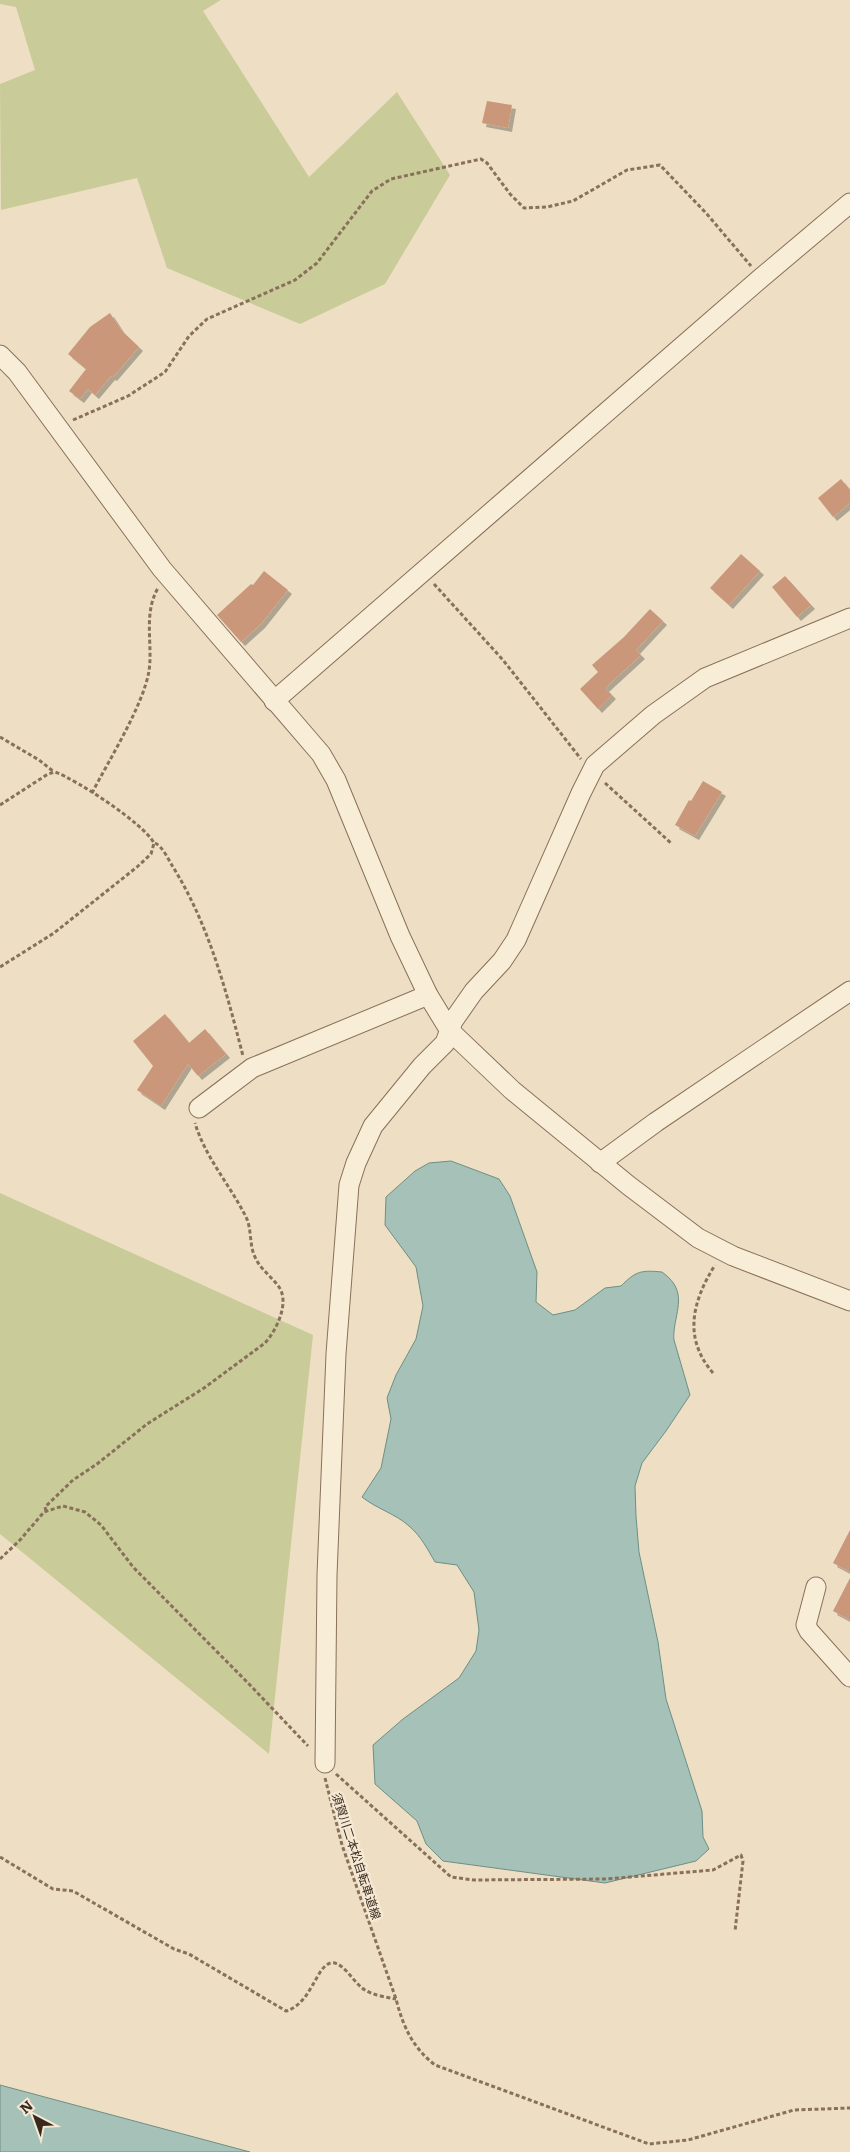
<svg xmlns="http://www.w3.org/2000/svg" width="850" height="2152" viewBox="0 0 850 2152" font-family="Literata,'Noto Sans JP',serif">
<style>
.green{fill:#c9cc98}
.water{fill:#a6c1b7;stroke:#6d8f84}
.building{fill:#cb977a;filter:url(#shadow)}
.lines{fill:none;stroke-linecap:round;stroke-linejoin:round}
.street-casing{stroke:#88705b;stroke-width:21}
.path{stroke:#88705b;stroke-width:3;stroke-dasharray:4 2.5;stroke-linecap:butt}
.street{stroke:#f8edd7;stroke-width:19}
.labels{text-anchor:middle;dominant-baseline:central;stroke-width:4.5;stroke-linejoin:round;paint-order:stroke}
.street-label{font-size:12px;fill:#38291e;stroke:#f5e9d4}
</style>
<defs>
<filter id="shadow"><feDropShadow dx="4" dy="4" stdDeviation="0" flood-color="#0004"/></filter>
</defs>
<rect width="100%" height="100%" fill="#eedfc4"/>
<!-- green -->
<g class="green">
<polygon points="0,0 221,0 203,11 309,177 397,92 450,175 385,284 300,324 167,268 137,178 1,210 0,84 35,70 16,7 0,4"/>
<polygon points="0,1193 313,1335 269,1754 0,1534"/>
</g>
<!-- water -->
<g class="water">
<path d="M451 1161 499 1179 510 1196 537 1272 536 1302 553 1315 575 1310 605 1288 621 1286C636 1271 641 1270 662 1272 666 1275 671 1279 674 1284 685 1301 672 1322 674 1340L690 1395 666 1431 642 1463 635 1486 636 1516 639 1552 658 1642 666 1699 702 1811 703 1837 709 1849 696 1861 605 1883 443 1861 426 1844 417 1821 375 1784 373 1745 403 1719 459 1678 476 1651 479 1630 474 1592 457 1565 435 1562C428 1550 421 1536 409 1526 396 1514 377 1509 362 1497L381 1468 391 1419 387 1398 396 1375 416 1339 423 1306 416 1267 385 1225 386 1197 415 1171 429 1163Z"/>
<polygon points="0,2085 250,2152 0,2152"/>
</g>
<!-- building -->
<g class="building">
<polygon points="487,101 512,105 508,128 482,123"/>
<polygon points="110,313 121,330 139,347 113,377 111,376 95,395 88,389 80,399 69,391 86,369 68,354 90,327"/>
<polygon points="841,479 850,490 850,503 833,517 818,498"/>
<polygon points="741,554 760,571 729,605 710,588"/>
<polygon points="264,571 288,590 261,624 241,642 217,615 251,584 253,585"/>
<polygon points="785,576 811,605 797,617 772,587"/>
<polygon points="650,609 663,621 636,650 641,655 605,688 612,695 598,709 580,689 598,672 592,665 624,637"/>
<polygon points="703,781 722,792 695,836 675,825 689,800 691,801"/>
<polygon points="165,1014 189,1043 205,1029 226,1054 198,1076 188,1064 161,1106 137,1090 153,1066 133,1041"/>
<polygon points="850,1530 850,1572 833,1563"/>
<polygon points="850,1578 850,1620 833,1611"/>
</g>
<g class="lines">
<defs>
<g id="street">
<polyline points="0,355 17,372 162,569 321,754 336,780 400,936 428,995 450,1031 512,1090 628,1185 698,1238 733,1256 850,1301"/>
<polyline points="274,701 761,278 850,203"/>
<polyline points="199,1108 252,1068 428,995"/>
<polyline points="600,1163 656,1122 850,991"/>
<polyline points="816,1587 806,1625 809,1631 850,1677"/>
<polyline points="325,1763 327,1575 336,1354 349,1185 356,1163 373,1126 422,1066 445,1043 453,1021 474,991 502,961 516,940 581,793 595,765 653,715 705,678 850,618"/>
</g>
</defs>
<!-- street casing -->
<use href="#street" class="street-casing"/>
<!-- path -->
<g class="path">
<polyline points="73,420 128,396 165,372 189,336 207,319 295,280 317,263 372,191 391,179 481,159 487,163 510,194 524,208 547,207 573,201 627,170 660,165 706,213 751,266"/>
<polyline points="434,584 503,660 581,759"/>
<polyline points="0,737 39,760 54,772"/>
<polyline points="605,783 672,844"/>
<path d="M92 793C109 760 143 706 149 671 153 644 143 614 158 588"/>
<path d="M0 805 48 774 55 772C77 780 143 823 154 843L151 854 137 867 54 933 0 967"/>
<path d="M155 843C163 847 168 859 173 867 209 925 226 990 243 1056"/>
<path d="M713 1373C683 1338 692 1302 715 1265"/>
<path d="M46 1511 45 1507 73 1480 97 1464 147 1424 204 1388 265 1343C276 1331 290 1303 279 1287 272 1277 260 1269 255 1257 249 1245 252 1229 246 1217 230 1185 205 1157 195 1123"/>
<polyline points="0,1559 20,1540 44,1512 63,1506 85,1512 101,1525 133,1567 249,1684 308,1746"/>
<polyline points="336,1774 451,1877 474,1880 606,1879 713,1870 741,1855 743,1861 735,1931"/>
<path d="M325 1778 342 1845 396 1999C403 2026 412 2047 435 2065L649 2144 688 2140 794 2110 850 2108"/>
<path d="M0 1857 53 1889 73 1891 174 1949 189 1954 286 2011C303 2006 310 1989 319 1974 335 1947 348 1976 362 1988 371 1995 385 1997 396 1999"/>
</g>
<!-- street -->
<use href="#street" class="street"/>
</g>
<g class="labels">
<!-- street labels -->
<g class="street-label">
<text transform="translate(357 1856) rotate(72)">須賀川二本松自転車道線</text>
</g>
</g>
<!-- north arrow -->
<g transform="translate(35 2117) rotate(319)" stroke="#f5e9d4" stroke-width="4" paint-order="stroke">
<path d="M0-4L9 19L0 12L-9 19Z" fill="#38291e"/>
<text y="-8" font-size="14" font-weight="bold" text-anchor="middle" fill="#38291e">N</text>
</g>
</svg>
